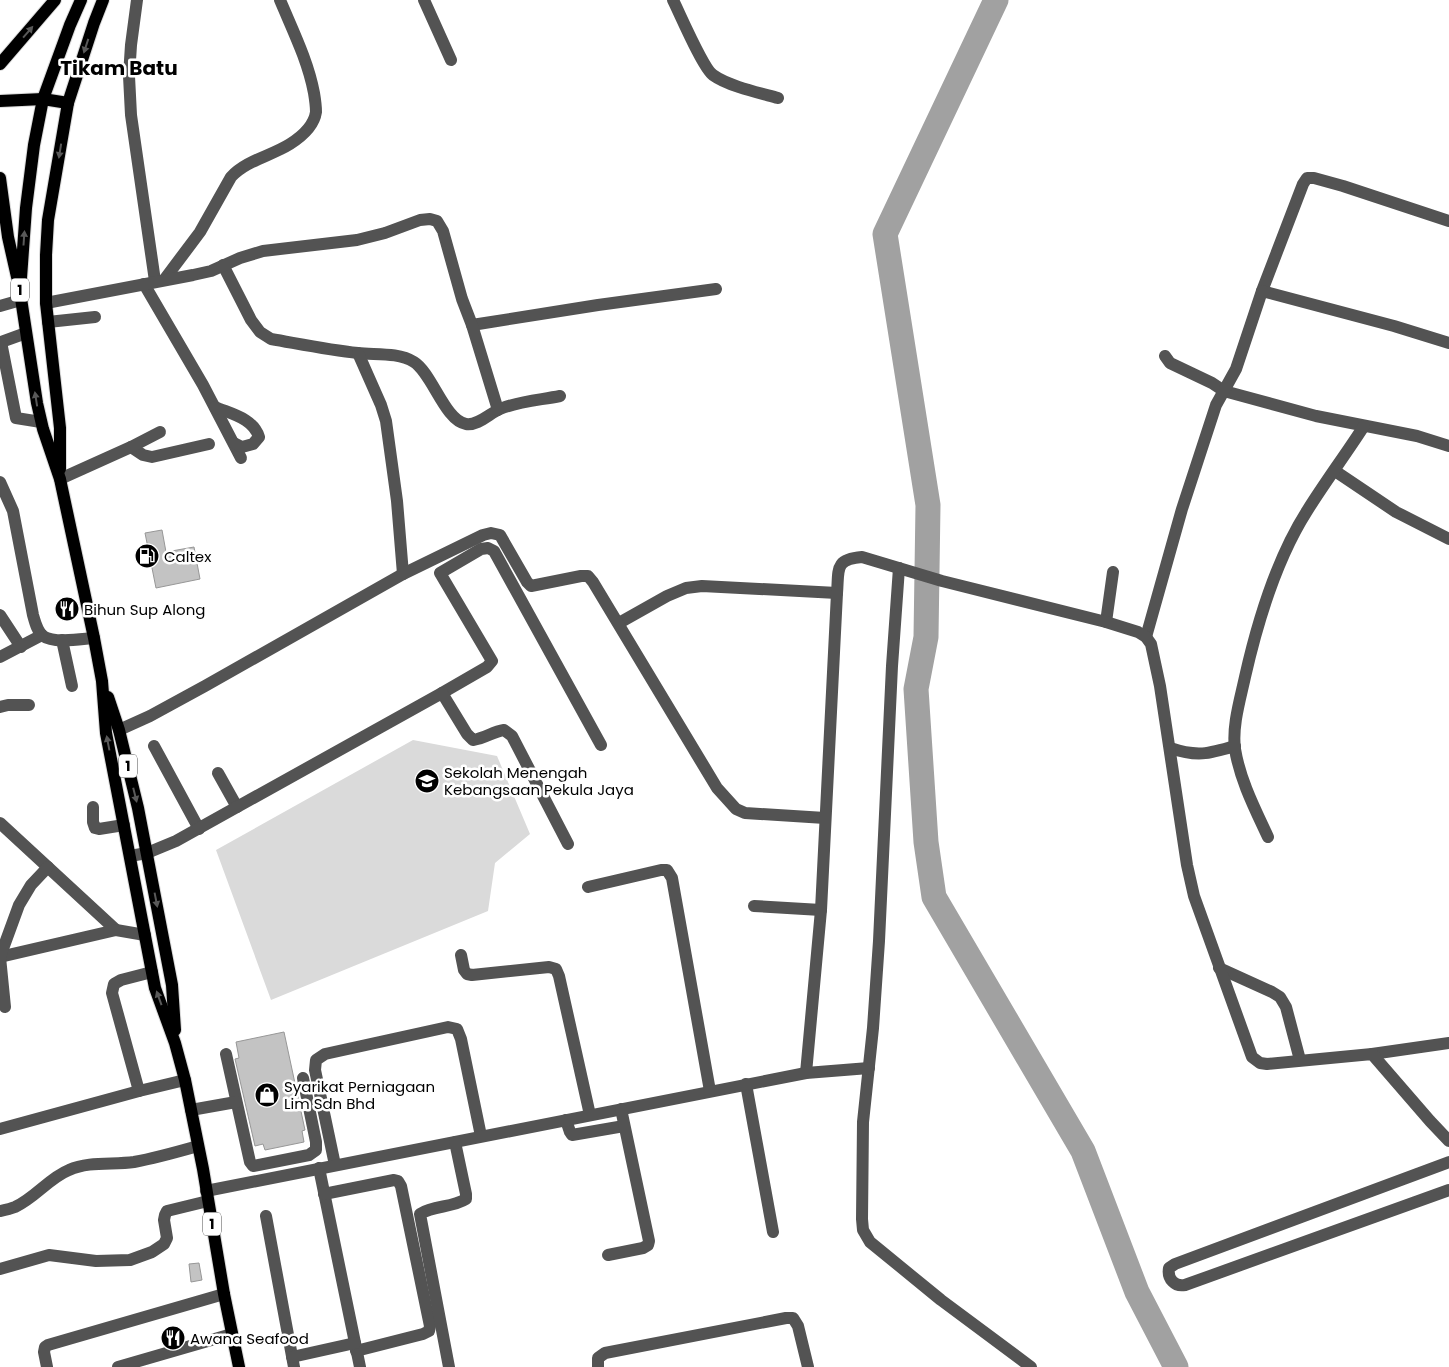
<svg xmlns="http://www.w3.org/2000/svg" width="1449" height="1367" viewBox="0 0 1449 1367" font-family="Poppins,sans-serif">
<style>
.green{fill:#dadada}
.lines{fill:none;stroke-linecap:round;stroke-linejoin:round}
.river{stroke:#a1a1a1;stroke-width:25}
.building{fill:#c3c3c3;stroke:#979797}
.major-casing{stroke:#dbdbdb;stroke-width:14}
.minor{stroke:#535353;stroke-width:12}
.major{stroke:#000;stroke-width:12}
.oneway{fill:#595959}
.labels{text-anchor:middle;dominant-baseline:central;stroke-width:5;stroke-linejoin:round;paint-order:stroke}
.shield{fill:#fff;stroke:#4c4c4c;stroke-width:1}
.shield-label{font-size:14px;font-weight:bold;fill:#000}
.poi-label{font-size:15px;fill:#000;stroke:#fff;text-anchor:start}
.district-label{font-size:20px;font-weight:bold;fill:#000;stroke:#fff}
</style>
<rect width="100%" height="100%" fill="#fff"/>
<!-- green -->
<polygon class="green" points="413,740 497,756 530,834 495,863 488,911 271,1000 216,850"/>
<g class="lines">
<!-- river -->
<polyline class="river" points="996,0 885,234 928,505 926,637 916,689 926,842 934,897 1083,1151 1137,1292 1176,1367"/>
</g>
<!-- building -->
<g class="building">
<polygon points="162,530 166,552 194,547 200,579 156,588 145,533"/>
<polygon points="284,1032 305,1130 302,1131 304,1142 265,1150 263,1144 255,1146 235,1059 239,1058 236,1042"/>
<polygon points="199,1263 202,1280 191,1282 189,1264"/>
</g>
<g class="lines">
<defs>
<g id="major">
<polyline points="81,0 70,25 43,99 34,145 26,208 20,292 37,403 43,429 60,479 94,638 102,681 106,733 155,988 175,1043 185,1080 203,1169 224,1294 239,1367"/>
<polyline points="0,64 55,0"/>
<polyline points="0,101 43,99 68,103"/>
<polyline points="0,178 8,237 17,277"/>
<polyline points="60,469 60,428 46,303 46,255 48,220 68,103 94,23 103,0"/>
<polyline points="108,697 119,730 138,808 172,985 175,1030"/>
</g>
</defs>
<!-- major casing -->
<use href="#major" class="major-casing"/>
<!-- minor -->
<g class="minor">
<polyline points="137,0 131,45 129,76 131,115 155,281"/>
<polyline points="424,0 451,60"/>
<path d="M673 0C680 14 703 68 713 75 728 86 760 93 778 98"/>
<path d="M223 265 251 320 260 332 271 339C300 344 329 350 358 353 375 355 398 352 414 362 432 373 445 421 466 424 478 426 490 413 500 409 519 401 540 400 560 396"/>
<path d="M164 280 200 232 231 177C247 160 271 156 290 144 301 137 314 126 316 112 316 106 315 99 314 93 308 61 293 31 280 0"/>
<polyline points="144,284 203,385 241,458"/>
<polyline points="1262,291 1303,184 1307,178 1314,178 1343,186 1449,221"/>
<polyline points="46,303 193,275 211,271 240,258 263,251 357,240 385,233 420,220 430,219 437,221 443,231 462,299 472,325 598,305 716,289"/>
<polyline points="0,306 21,300"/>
<polyline points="48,322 95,317"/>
<polyline points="472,325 498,410"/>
<polyline points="26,333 1,342 16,418 41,422"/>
<polyline points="358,353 381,405 386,421 397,501 403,574"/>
<polyline points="1165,356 1170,363 1212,383 1224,391 1316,416 1417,436 1449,446"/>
<path d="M215 407C231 414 253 418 259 437L253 444 242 447 234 443"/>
<polyline points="131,447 143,455 152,457 209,444"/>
<polyline points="1335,471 1396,512 1449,539"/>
<polyline points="60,479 131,447 160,432"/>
<path d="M0 482 13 511 33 615C35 622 37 631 43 636 54 644 81 639 94 638"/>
<polyline points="899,568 892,666 879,941 873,1028 863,1122 862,1219 863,1230 870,1242 941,1300 1031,1367"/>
<polyline points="0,615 21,647"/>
<polyline points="1106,622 1113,572"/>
<polyline points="619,623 667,596 686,588 702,586 837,593"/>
<polyline points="1146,637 1182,509 1216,405 1236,369 1262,291 1394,326 1449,343"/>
<polyline points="62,640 72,686"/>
<polyline points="0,657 42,635"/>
<polyline points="442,693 487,667 492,661 440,573 481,549 488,548 494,551 601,745"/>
<polyline points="0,707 8,705 29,705"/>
<polyline points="119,730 150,716 205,686 403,574 483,535 491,533 500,535 527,582 531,586 581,576 588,576 593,582 717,788 736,809 745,813 825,818"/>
<polyline points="154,746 199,829"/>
<path d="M1170 748C1197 757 1208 754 1235 746"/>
<polyline points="218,773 237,807"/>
<polyline points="93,807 93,822 95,828 99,829 124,825"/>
<polyline points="0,823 116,930"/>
<path d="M1268 837C1255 809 1240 780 1235 749 1232 726 1240 700 1245 677 1257 624 1277 558 1307 511 1325 482 1346 454 1364 426"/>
<path d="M130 856 147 853 176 841 442 693 467 734 473 740C486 738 492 732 504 730L512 736 568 844"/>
<polyline points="588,887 661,870 667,870 672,878 710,1091"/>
<polyline points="754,906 821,910"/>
<polyline points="461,955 464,970 467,974 472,975 549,967 556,969 559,976 590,1115"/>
<polyline points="0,957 116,930 145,935"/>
<polyline points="1219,968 1272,992 1280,997 1286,1007 1300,1060"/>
<polyline points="5,1007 0,957 19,905 31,885 48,867"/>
<polyline points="226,1054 250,1162 253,1166 309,1155 316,1150 316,1142 303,1078"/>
<polyline points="1372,1054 1449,1043"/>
<path d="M806 1073 821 910 837 593C839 570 834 559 862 557L942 581 1106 622 1138 632 1146 637 1151 644 1160 686 1187 865 1194 896 1252 1057 1260 1063 1267 1064 1372 1054 1430 1121 1449 1141"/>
<polyline points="746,1084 773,1232"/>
<polyline points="139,1091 112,993 114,984 121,980 152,972"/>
<polyline points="191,1110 236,1102"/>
<polyline points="566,1120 570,1132 572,1135 624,1126"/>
<polyline points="0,1129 139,1091 185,1080"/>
<path d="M1449 1162 1175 1264 1169 1268C1167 1279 1175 1287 1185 1285L1449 1190"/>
<polyline points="335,1165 315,1070 316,1060 325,1054 448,1027 457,1029 461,1039 481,1136"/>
<polyline points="319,1168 360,1367"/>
<polyline points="206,1191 806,1073 869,1068"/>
<polyline points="324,1194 394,1180 398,1181 401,1186 430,1326 429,1331 423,1334 356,1351"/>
<path d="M0 1211C5 1210 10 1209 15 1207 35 1198 49 1178 69 1170 89 1161 113 1165 134 1162 156 1158 177 1152 198 1146"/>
<polyline points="266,1216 294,1367"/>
<polyline points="608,1255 643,1248 648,1245 649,1241 621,1109"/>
<polyline points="0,1269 49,1255 96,1261 130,1260 152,1252 164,1244 167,1238 164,1220 165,1215 167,1211 208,1201"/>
<polyline points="292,1357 355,1343"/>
<polyline points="47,1367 44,1352 45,1347 48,1345 224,1294"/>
<polyline points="118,1367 232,1334"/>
<path d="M449 1367 420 1214C434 1205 452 1208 466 1199V1194L455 1142"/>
<polyline points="598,1367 598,1358 605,1353 786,1318 793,1318 798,1326 808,1367"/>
</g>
<!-- major -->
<use href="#major" class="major"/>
</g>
<!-- one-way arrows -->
<defs><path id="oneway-solid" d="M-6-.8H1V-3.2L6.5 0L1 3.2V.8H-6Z" transform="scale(1.25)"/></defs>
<g class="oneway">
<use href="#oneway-solid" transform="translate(28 32) rotate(-49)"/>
<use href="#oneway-solid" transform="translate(86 46) rotate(108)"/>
<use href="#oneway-solid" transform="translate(60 151) rotate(99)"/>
<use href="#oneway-solid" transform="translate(24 238) rotate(-86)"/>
<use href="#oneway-solid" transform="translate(36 399) rotate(-99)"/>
<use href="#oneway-solid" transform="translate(108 743) rotate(-101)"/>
<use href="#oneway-solid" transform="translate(135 795) rotate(76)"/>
<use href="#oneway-solid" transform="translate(156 900) rotate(79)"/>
<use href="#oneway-solid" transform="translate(159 998) rotate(-110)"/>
</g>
<!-- icons -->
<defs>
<symbol id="fuel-disc" viewBox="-11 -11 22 22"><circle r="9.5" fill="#000" stroke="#fff"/><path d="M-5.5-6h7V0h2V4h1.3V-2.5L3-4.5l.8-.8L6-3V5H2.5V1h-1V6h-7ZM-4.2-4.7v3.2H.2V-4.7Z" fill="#fff"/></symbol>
<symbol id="restaurant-disc" viewBox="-11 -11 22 22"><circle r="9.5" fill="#000" stroke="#fff"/><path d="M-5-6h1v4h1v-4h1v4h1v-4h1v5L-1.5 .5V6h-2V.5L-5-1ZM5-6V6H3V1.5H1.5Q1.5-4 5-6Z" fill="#fff"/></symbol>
<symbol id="school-disc" viewBox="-11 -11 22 22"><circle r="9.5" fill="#000" stroke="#fff"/><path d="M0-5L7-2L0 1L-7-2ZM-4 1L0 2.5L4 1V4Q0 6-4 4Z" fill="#fff"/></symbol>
<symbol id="shop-disc" viewBox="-11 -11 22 22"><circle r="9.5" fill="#000" stroke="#fff"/><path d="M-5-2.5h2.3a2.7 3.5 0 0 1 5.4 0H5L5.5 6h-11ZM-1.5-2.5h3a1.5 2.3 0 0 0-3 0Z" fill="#fff"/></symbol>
</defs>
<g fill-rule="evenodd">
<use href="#fuel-disc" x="133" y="542" width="28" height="28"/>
<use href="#restaurant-disc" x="53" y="595" width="28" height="28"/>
<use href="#school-disc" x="413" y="767" width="28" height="28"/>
<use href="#shop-disc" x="253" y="1081" width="28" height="28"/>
<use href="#restaurant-disc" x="159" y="1324" width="28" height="28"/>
</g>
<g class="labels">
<!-- shield labels -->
<g class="shield">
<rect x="11" y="278.5" width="18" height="23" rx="4"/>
<rect x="119" y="754.5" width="18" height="23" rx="4"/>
<rect x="203" y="1212.5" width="18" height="23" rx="4"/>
</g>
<g class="shield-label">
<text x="20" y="290">1</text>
<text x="128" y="766">1</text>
<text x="212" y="1224">1</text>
</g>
<!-- poi labels -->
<g class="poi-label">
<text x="164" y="556">Caltex</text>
<text x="84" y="609">Bihun Sup Along</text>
<text x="444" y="772">Sekolah Menengah<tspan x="444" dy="17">Kebangsaan Pekula Jaya</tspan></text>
<text x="284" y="1086">Syarikat Perniagaan<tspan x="284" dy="17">Lim Sdn Bhd</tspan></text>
<text x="190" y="1338">Awana Seafood</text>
</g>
<!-- district labels -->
<g class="district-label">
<text x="119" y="68">Tikam Batu</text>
</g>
</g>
</svg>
